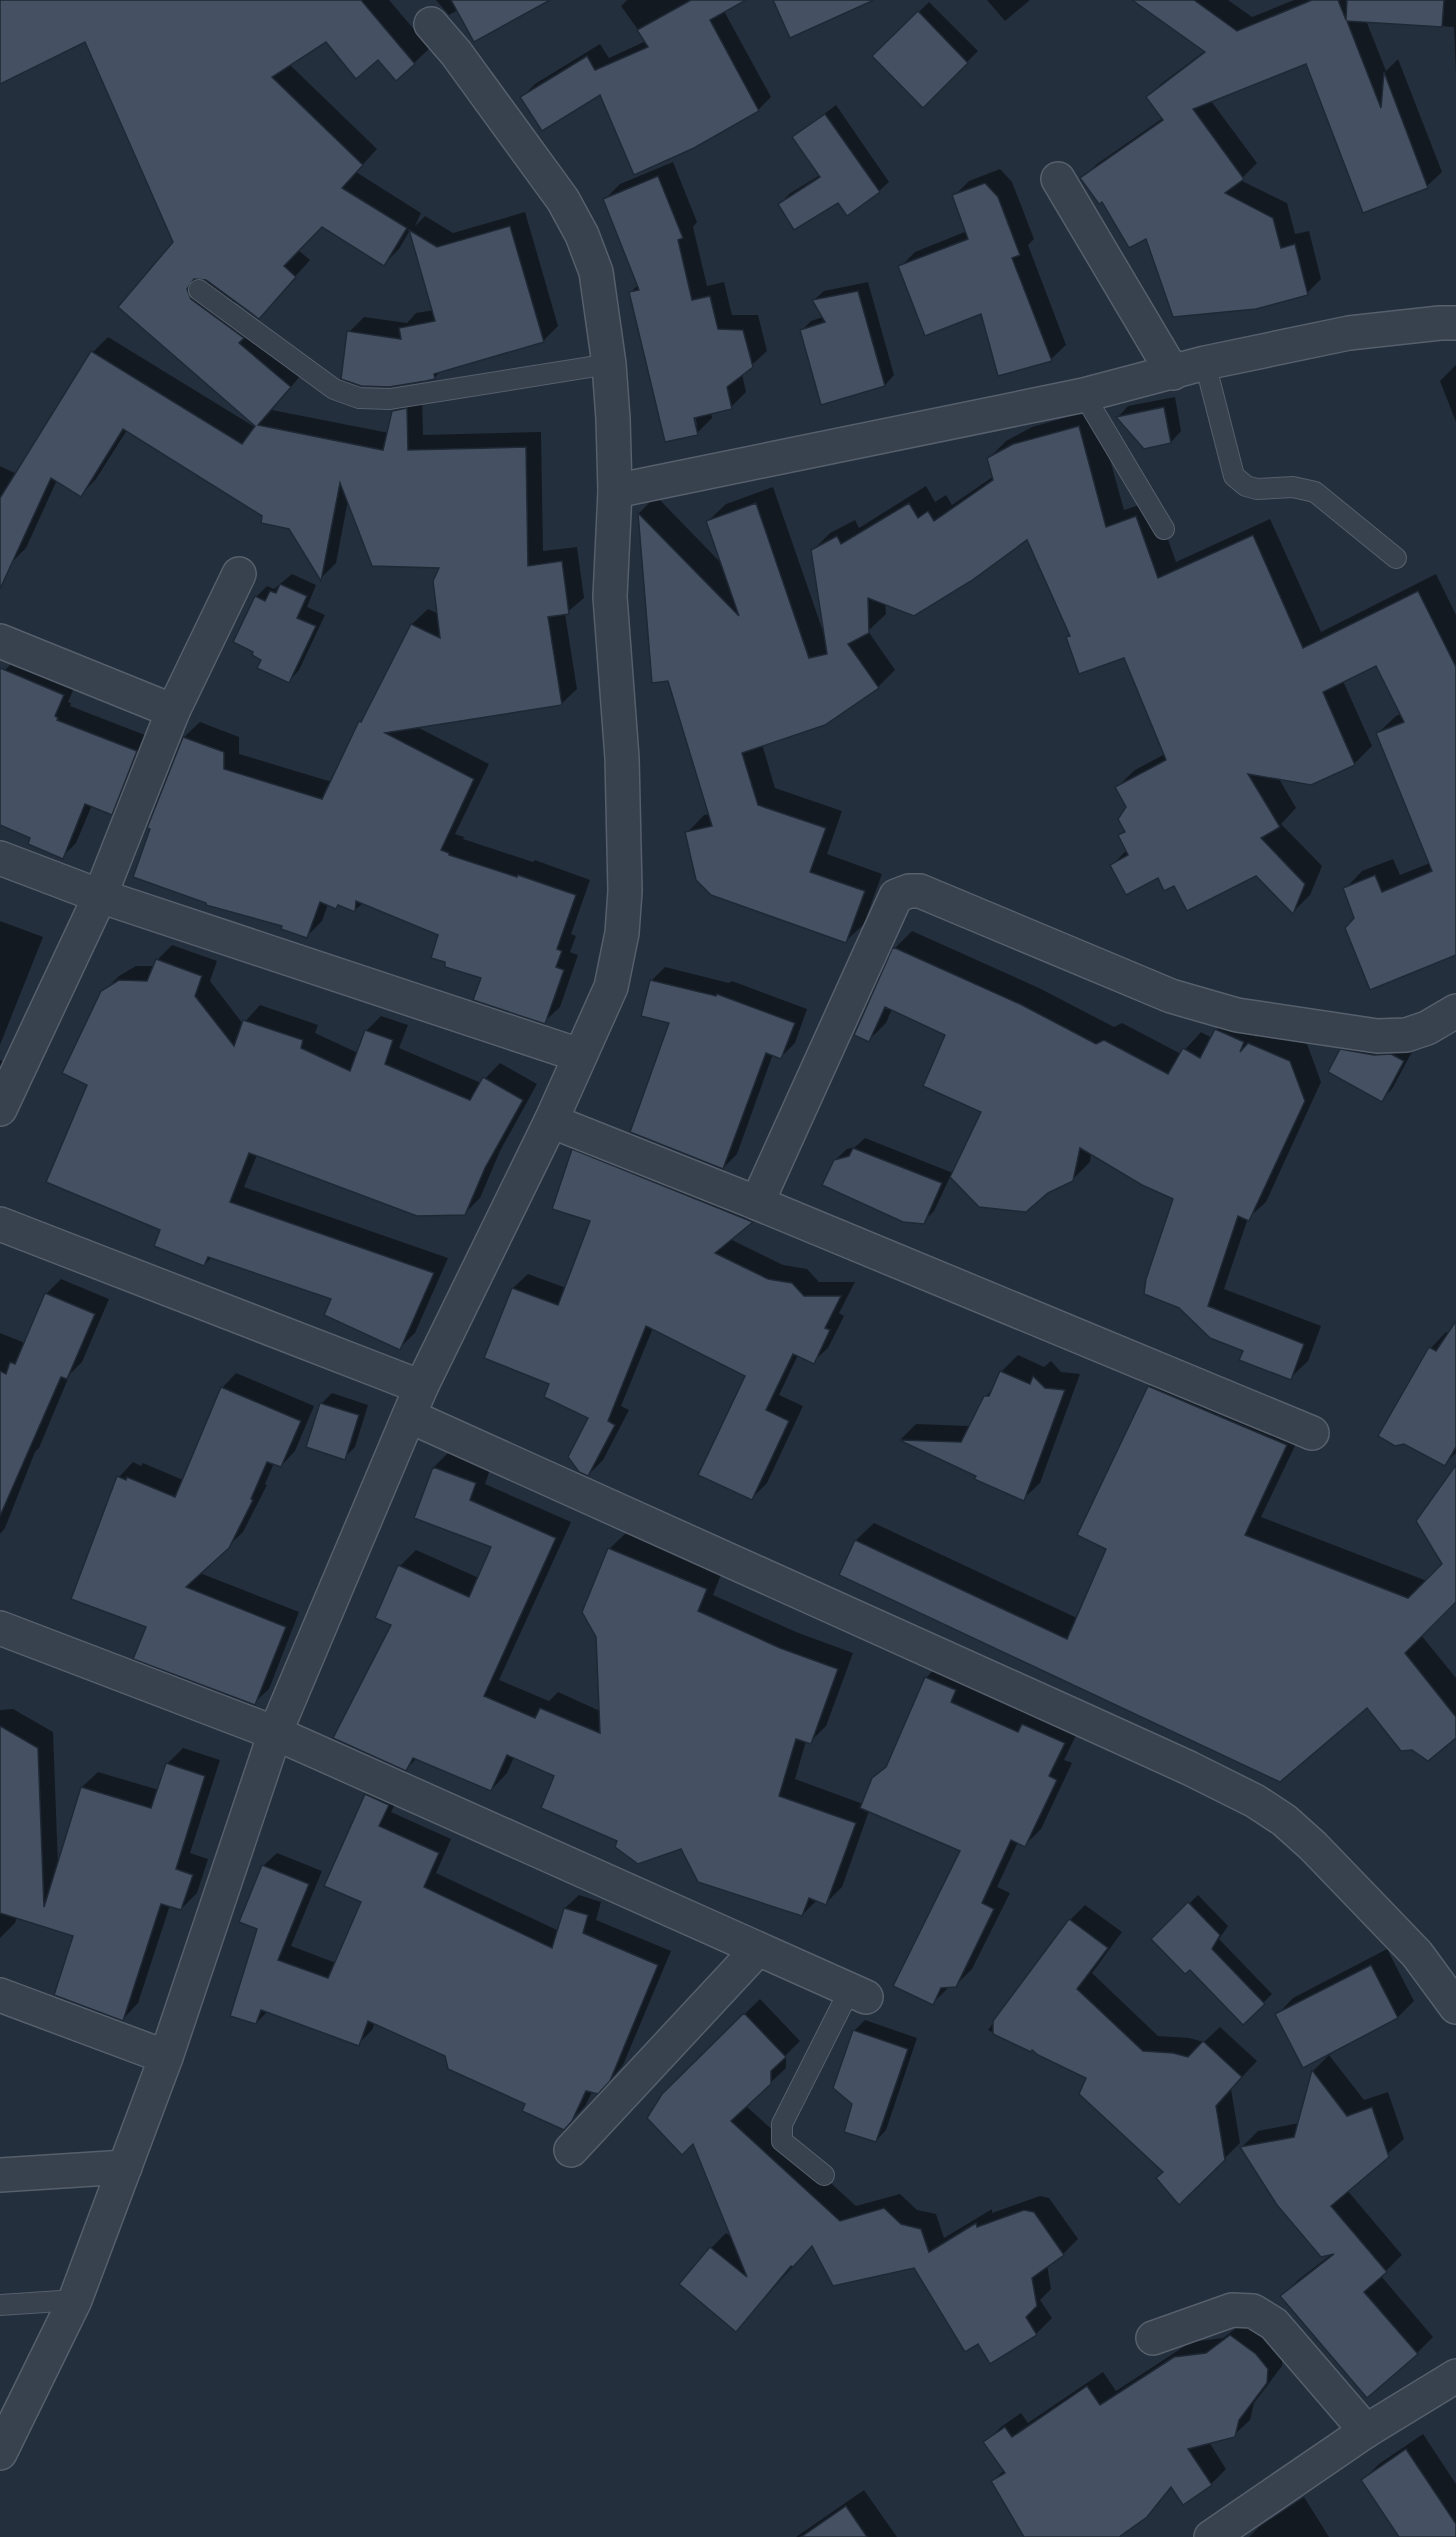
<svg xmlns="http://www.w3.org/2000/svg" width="1456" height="2537" viewBox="0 0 1456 2537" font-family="Quicksand,sans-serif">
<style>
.shadow{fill:#0007;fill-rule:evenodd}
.building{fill:#455162;stroke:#1f2835;stroke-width:1.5}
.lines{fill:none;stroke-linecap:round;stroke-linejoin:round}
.service-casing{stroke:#565f6c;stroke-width:22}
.minor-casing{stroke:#565f6c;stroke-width:36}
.service{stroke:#38414e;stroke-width:20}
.minor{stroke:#38414e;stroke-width:33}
</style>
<rect width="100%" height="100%" fill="#242f3e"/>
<!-- shadow -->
<g class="shadow">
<polygon points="0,0 389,0 430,48 414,63 378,58 327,40 289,64 377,149 356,172 421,213 415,226 425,216 453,233 525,212 558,326 543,341 442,370 434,378 349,332 364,317 407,323 416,313 434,310 410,230 399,249 384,264 322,225 298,250 310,260 259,317 235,301 234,303 258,322 305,370 272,410 389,433 394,412 409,396 422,394 423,435 541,432 543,551 577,547 584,598 565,614 577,689 561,704 417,727 489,764 455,834 464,837 463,839 533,862 535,860 590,880 571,934 576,936 570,952 578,955 560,1007 544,1022 483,977 440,934 363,903 355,910 339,904 328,904 322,921 306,937 284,925 149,827 184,737 200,722 239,737 239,754 332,782 412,624 428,609 439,614 441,567 348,500 336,563 321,578 289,527 264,516 127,430 96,479 81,495 57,480 26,548 10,564 0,559 0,466 17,474 93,352 108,337 258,429 259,428 120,307 175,242 85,40 0,78"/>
<polygon points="436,0 547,0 458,10 449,15"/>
<polygon points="627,0 740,0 724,11 771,97 758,110 601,93 522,97 535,84 600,44 609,58 646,41 621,6"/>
<polygon points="987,0 1030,0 1005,21"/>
<polygon points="1134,0 1228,0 1252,17 1294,0 1358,0 1386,71 1398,59 1442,172 1427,186 1364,211 1307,62 1211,101 1257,163 1240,180 1287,203 1295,234 1309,231 1321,279 1307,293 1147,236 1082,178 1097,164 1163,118 1148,97 1162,83 1205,51"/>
<polygon points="1390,0 1456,0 1456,75 1454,27 1388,22"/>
<polygon points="929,2 978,51 923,106 874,56"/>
<polygon points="836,105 889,182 879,191 780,204 789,194 820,175 794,137"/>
<path d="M673 162 697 222 693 227 707 286 724 282 732 315H758L767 351 742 374 746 392 731 407 711 412 712 418 697 433 631 292 638 285 605 199 620 184ZM694 410 697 425H694Z"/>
<polygon points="1000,169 1012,182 1034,239 1028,245 1066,345 1051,359 982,312 900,267 915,252 967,231 954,196 969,181"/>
<polygon points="868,282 894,375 885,385 801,331 811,321 823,317 814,300 824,291"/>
<polygon points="1456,365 1456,422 1440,381"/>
<polygon points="1175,397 1181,431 1171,442 1118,417 1128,406"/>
<polygon points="1096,409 1124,510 1154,500 1176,562 1270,519 1321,632 1436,574 1456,615 1456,953 1355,918 1345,889 1362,871 1393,859 1400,875 1430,863 1378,733 1396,716 1402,713 1376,664 1343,681 1372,746 1355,763 1311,783 1278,777 1296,808 1281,824 1322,866 1310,895 1293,912 1256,874 1175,884 1159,876 1112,865 1127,850 1120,835 1125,830 1128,807 1117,787 1135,770 1165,754 1125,656 1068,637 1071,634 1028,538 885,603 886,614 868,631 895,670 878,687 762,744 775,788 842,811 827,854 882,874 864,924 846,941 687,833 704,815 710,814 670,680 653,681 639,513 656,496 723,565 708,521 726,504 773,487 824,634 813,550 830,533 855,520 859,528 926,486 935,502 946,495 952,505 994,476 989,458 1006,441 1032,427"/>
<polygon points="292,574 316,585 307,607 325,615 299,670 289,681 263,659 256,597 267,586 274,589"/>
<polygon points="19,656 77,681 68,702 71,703 70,706 150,737 126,799 112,813 92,805 76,843 62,857 32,837 0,823 0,683 5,670"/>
<polygon points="0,921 43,937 0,1045"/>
<polygon points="912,931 1039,988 1114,1027 1122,1023 1181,1054 1201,1032 1212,1038 1216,1030 1234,1013 1260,1024 1255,1038 1266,1027 1307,1044 1321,1082 1266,1202 1248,1218 1224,1289 1321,1326 1308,1361 1290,1378 1244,1350 1211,1337 1174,1198 1091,1154 1090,1162 1072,1180 980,1206 951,1175 934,1211 923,1222 835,1160 847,1149 855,1147 865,1138 953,1173 983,1112 947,1034 892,1009 886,1023 869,1040 895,948"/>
<polygon points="172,945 217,961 210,981 243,1024 260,1005 318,1025 315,1033 358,1053 366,1031 381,1016 408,1025 399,1048 481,1083 500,1063 537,1084 500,1151 480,1198 465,1213 257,1155 244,1187 448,1258 415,1333 399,1348 333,1298 212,1257 204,1265 162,1230 89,1084 103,992 119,976 136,966 154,966 157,960"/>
<polygon points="665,967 729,983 732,981 807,1009 795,1043 781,1057 773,1054 737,1154 723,1168 671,1022 651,981"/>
<polygon points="1352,1039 1413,1050 1392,1089 1381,1100 1341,1050"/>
<polygon points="0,1060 5,1062 0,1073"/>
<polygon points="588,1136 766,1207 730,1239 783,1265 807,1269 819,1282 855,1282 839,1313 844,1316 828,1348 813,1362 798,1355 779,1395 803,1406 767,1483 752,1498 747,1375 653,1328 621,1406 629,1410 603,1460 588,1475 590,1417 551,1383 513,1288 528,1274 566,1288 592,1221 573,1150"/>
<polygon points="61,1279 109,1299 82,1362 70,1374 39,1448 35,1452 5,1528 0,1534 0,1333 25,1343 46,1294"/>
<polygon points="1456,1323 1456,1453 1444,1465 1404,1442 1380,1436 1431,1348 1446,1332 1449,1334"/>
<polygon points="1018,1355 1044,1367 1051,1361 1061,1372 1080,1374 1040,1483 1023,1499 978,1475 901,1439 916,1424 970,1426 985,1397 995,1387 1001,1372"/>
<polygon points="1167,1369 1304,1427 1261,1517 1427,1581 1444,1564 1456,1468 1456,1600 1421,1635 1456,1678 1456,1737 1367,1706 1280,1780 841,1574 856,1540 874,1523 1077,1618 1108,1549 1079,1534 1150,1386"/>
<polygon points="236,1373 314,1406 295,1451 281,1466 274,1463 265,1484 267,1485 243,1532 200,1573 299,1612 269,1689 254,1703 148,1626 119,1477 133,1462 141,1466 143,1463 183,1480 222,1388"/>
<polygon points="332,1393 368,1405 355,1447 344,1458 321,1404"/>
<polygon points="450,1451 491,1467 485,1484 571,1522 499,1680 549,1701 558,1692 600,1711 609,1549 626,1533 722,1572 713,1595 796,1632 853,1653 826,1726 810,1742 806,1741 795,1779 863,1804 874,1779 889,1763 926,1678 942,1661 971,1674 966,1686 1033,1715 1080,1727 1064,1760 1072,1763 1041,1829 1025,1845 1018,1842 997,1887 1010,1893 972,1969 955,1986 949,1987 933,2003 962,1850 869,1811 842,1887 826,1903 817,1900 802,1915 682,1847 619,1840 556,1775 514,1757 507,1773 491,1790 417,1758 406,1769 393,1625 377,1617 400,1566 416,1550 479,1578 493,1546 434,1467"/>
<polygon points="13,1709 53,1732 58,1865 82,1787 98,1772 159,1790 167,1764 183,1748 220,1760 190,1853 208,1859 197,1893 181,1909 170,1905 138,2003 123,2019 75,1935 17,1917 15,1923 0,1938 0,1710"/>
<polygon points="380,1781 402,1791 391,1812 451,1839 436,1873 559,1931 565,1908 579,1895 601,1902 596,1920 671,1951 623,2065 610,2080 592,2092 585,2106 564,2128 527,2103 446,2055 375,2023 372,2030 358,2044 268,2011 256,2023 258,1928 263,1866 277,1853 322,1871 291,1946 336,1963 363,1901 366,1795"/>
<polygon points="1198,1895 1228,1926 1219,1939 1272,1994 1243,2023 1190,1968 1153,1939"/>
<polygon points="1085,1905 1122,1932 1092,1973 1158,2036 1189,2038 1204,2042 1220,2027 1257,2061 1231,2089 1240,2143 1180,2203 1165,2172 1088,2078 1032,2048 1030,2050 988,2030 1070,1920"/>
<polygon points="1387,1949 1414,2001 1398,2017 1303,2066 1277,2015 1293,1998"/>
<polygon points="760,1999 800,2041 786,2055 786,2068 746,2106 856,2206 900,2194 917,2210 936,2214 944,2238 992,2209 992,2213 1040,2196 1049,2198 1078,2239 1063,2254 1047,2265 1051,2289 1040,2300 1052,2318 1036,2334 990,2362 978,2342 915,2266 813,2244 736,2330 711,2248 726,2233 734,2239 694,2141 663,2095"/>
<polygon points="865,2020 917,2038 886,2130 876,2141 854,2103 854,2031"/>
<polygon points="1329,2055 1364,2100 1388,2092 1404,2139 1347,2190 1402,2255 1381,2276 1433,2337 1417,2353 1282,2296 1298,2280 1333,2253 1242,2147 1258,2131 1299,2123 1313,2071"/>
<polygon points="1246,2321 1283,2353 1282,2366 1254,2403 1250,2420 1234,2435 1209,2442 1226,2469 1211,2484 1173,2486 1146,2516 1116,2537 1026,2537 993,2481 1004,2470 985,2443 1001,2427 1021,2413 1028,2423 1103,2372 1116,2391 1191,2342 1223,2338"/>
<polygon points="1423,2434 1456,2484 1456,2537 1401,2537 1363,2480 1379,2464"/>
<polygon points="864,2490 897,2537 796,2537"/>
<polygon points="1304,2497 1329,2537 1249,2537 1259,2527"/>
</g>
<!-- building -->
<g class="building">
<polygon points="0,0 361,0 415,64 396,81 378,60 356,79 326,42 272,77 363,165 342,188 407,228 384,266 322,227 284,266 296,277 259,319 206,280 194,279 187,289 191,299 244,338 239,343 291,387 258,425 383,450 392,411 407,408 408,450 526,447 528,566 562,561 569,614 548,617 562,705 385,733 474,779 441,850 449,853 449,855 517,877 518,875 576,895 557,949 562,951 556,967 564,970 545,1024 473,1000 481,978 445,967 445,962 431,958 438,935 356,901 355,912 338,905 336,909 320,902 307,938 281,929 282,926 206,905 206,903 133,877 150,829 147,828 183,737 224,752 224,769 322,799 359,721 361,722 411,624 440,638 433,581 439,568 372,566 340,483 321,581 289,529 261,523 262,516 123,429 81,497 51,478 0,589 0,498 91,351 242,444 255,426 118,307 173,242 85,42 0,84"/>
<polygon points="451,0 550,0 474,42"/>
<polygon points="691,0 746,0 710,20 759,111 694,148 634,175 600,95 542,131 520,97 587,56 595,70 648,47 637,30"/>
<polygon points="773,0 874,0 790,38"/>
<polygon points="1132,0 1194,0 1237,31 1312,0 1338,0 1346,20 1347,0 1444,0 1442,27 1347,21 1381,108 1384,72 1428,188 1363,213 1306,64 1193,109 1244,179 1225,193 1273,218 1281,248 1295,244 1308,295 1256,309 1173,317 1146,239 1129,248 1102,202 1099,204 1080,178 1163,120 1146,97 1205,52"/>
<polygon points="918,11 968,63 923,108 872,56"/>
<polygon points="825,114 880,192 847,216 838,203 794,230 778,204 820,177 792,137"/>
<polygon points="658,176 683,238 678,240 692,300 710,296 718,329 743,330 753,367 727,387 732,409 694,418 698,435 665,442 629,292 639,290 603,199"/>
<polygon points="985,183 998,197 1020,255 1012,258 1052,361 998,376 981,314 925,336 898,266 968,239 952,195"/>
<polygon points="510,226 544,342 434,374 435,379 426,381 389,387 361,386 341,379 347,331 401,339 399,328 435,321 409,230 437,247"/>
<polygon points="858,291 885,386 821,405 800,330 825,322 812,300"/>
<polygon points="1164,407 1171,443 1144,449 1116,417"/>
<polygon points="1079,426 1106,527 1136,516 1158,578 1253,535 1303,648 1418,591 1456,667 1456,955 1370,990 1345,928 1354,918 1343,888 1375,875 1382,892 1432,871 1376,733 1404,722 1376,666 1323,692 1355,765 1311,785 1248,774 1280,827 1261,838 1305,884 1293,914 1256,876 1187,911 1174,886 1164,891 1158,878 1126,895 1110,865 1128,855 1118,835 1125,832 1118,819 1126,807 1115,787 1166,760 1124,658 1079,674 1066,637 1070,636 1027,540 971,581 914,616 868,598 869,633 848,644 879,688 825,725 742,753 758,805 826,828 810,872 865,891 846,943 711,895 696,880 685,832 712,826 668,681 652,683 638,513 739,616 706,521 756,503 809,658 827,654 811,550 837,536 841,544 909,503 918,518 928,511 934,521 993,480 987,458 1013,444"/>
<polygon points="280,584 307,596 297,618 316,626 289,683 257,668 261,660 252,655 253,652 233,642 255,596 265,601 270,591 276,593"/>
<polygon points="0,668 64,695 55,716 58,718 57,720 137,751 112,815 85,804 63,859 28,844 30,838 0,825"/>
<polygon points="893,947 1022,1005 1096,1044 1104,1040 1168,1074 1183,1048 1200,1058 1215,1029 1244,1042 1240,1052 1248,1043 1290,1061 1305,1101 1249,1221 1238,1216 1208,1306 1304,1344 1291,1380 1239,1360 1243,1351 1210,1338 1179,1308 1144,1294 1146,1279 1173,1199 1142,1185 1080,1148 1073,1181 1048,1193 1026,1212 979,1207 950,1177 981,1112 923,1086 945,1035 885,1007 869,1042 854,1035"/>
<polygon points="156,959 202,976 195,996 234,1046 243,1020 303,1040 301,1048 350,1071 365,1030 393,1040 385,1064 470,1100 483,1077 523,1100 485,1168 465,1215 417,1216 249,1153 230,1202 434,1273 400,1350 324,1315 331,1299 208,1257 204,1266 154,1246 160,1230 46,1182 87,1085 62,1073 101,991 119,980 147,981"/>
<polygon points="650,980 716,996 717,994 795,1023 781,1059 766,1053 723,1169 630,1132 669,1023 641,1016"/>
<polygon points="1340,1049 1374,1055 1391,1054 1404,1061 1382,1102 1328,1072"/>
<polygon points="853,1148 942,1183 924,1224 903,1222 822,1185 834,1160 849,1156"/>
<polygon points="572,1149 753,1222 715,1253 768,1279 792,1283 804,1296 841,1296 825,1328 830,1330 814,1364 793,1354 766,1410 789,1421 752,1500 698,1475 745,1376 646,1326 608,1421 615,1425 588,1476 579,1472 568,1457 588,1418 544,1397 549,1384 484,1358 512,1288 558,1305 590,1221 552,1209"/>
<polygon points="45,1293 95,1314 67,1379 61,1377 0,1516 0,1371 6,1374 10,1362 15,1364"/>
<polygon points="1456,1321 1456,1447 1445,1466 1404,1444 1395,1446 1378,1436 1429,1347 1436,1351"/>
<polygon points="1000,1371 1030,1384 1033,1376 1045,1388 1065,1390 1024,1501 974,1479 976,1476 899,1440 961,1442 984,1396 989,1396"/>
<polygon points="1148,1386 1287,1445 1245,1535 1408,1598 1442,1564 1416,1521 1456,1465 1456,1602 1405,1653 1456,1717 1456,1738 1428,1761 1412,1750 1401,1751 1367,1708 1280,1782 839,1575 855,1540 1067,1639 1106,1549 1077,1535"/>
<polygon points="221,1387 301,1421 281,1467 267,1462 251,1499 253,1500 229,1548 186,1587 286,1627 255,1705 133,1659 146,1627 71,1599 117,1476 126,1480 127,1477 175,1497"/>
<polygon points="320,1403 359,1415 345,1460 306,1447"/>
<polygon points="433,1467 476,1483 470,1500 556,1538 484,1696 535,1718 540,1708 600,1733 596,1637 582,1612 608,1548 707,1589 698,1611 780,1648 838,1669 811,1744 796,1739 779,1796 856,1823 826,1905 809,1898 802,1916 698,1882 681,1849 638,1864 615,1847 617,1841 541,1808 554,1776 507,1755 491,1791 413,1758 406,1771 333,1738 391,1625 375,1618 398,1565 469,1597 491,1547 414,1518"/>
<polygon points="925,1677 956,1690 951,1702 1018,1732 1022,1724 1065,1743 1049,1776 1057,1780 1025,1847 1011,1840 982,1903 994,1909 956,1987 941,1988 933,2005 893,1986 960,1851 860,1808 872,1778 886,1767"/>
<polygon points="0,1726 38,1748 44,1907 81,1787 151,1808 166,1763 205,1776 176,1869 193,1875 181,1910 161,1904 123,2021 54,1995 73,1936 0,1913"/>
<polygon points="365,1794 389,1805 379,1826 439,1853 424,1887 552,1948 564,1908 588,1915 583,1933 658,1965 610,2081 598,2094 586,2091 572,2121 564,2130 522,2111 525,2104 448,2069 445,2056 368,2021 359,2046 261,2010 256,2024 230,2016 257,1929 239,1922 262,1865 309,1884 278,1960 328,1978 361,1902 324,1886"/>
<polygon points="1188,1902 1220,1935 1212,1949 1265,2004 1243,2025 1190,1970 1185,1974 1151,1939"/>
<polygon points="1069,1919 1108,1948 1077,1989 1143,2051 1173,2053 1188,2057 1203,2041 1242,2077 1216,2106 1225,2160 1179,2205 1156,2178 1163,2172 1079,2094 1086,2078 1038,2055 1032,2050 1031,2052 993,2034 993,2021"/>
<polygon points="1371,1965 1398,2018 1303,2068 1275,2014"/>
<polygon points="744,2013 786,2057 771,2071 771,2084 731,2121 840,2221 884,2208 901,2224 921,2229 929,2252 976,2223 977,2227 1024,2210 1034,2212 1064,2255 1032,2278 1037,2306 1026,2317 1037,2335 990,2364 978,2344 965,2352 914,2268 833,2286 812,2246 793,2267 791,2266 736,2332 679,2284 710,2247 747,2277 693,2144 682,2155 647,2118 662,2094"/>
<polygon points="853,2030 908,2049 876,2142 844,2132 852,2104 833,2088"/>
<polygon points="1312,2070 1347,2116 1372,2107 1389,2157 1331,2206 1387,2272 1364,2292 1418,2354 1367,2398 1280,2296 1334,2254 1321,2257 1277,2205 1240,2147 1294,2137"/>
<polygon points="1230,2335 1256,2354 1268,2369 1267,2383 1239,2420 1235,2437 1188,2449 1212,2485 1183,2505 1171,2487 1147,2517 1119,2537 1024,2537 991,2481 1005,2473 983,2442 1005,2427 1012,2437 1087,2386 1100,2405 1174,2357 1206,2353"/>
<polygon points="1406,2449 1456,2524 1456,2537 1399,2537 1361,2480"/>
<polygon points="846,2506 867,2537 801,2537"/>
</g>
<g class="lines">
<defs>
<g id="service">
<polyline points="199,290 334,389 359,398 390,399 609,364"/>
<polyline points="1205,363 1234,476 1246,486 1257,489 1293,487 1315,492 1396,558"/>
<polyline points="1084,395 1164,529"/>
<polyline points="824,2175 782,2141 782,2124 850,1989"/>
<polyline points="0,2305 75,2300"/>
</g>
<g id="minor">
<polyline points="1058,179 1173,373"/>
<polyline points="615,491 1084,395 1205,363 1349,333 1440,323 1456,323"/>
<polyline points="0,641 173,711"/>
<polyline points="0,858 100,896 579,1055"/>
<polyline points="0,1109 100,896 173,711 239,574"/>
<polyline points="551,1121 757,1203 1312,1433"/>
<polyline points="757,1203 896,896 909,891 920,891 1171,996 1237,1015 1377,1036 1406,1035 1427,1028 1456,1011"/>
<polyline points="0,1224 421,1387"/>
<polyline points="409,1416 1079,1718 1189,1768 1255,1801 1284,1820 1313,1846 1417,1954 1456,2007"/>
<polyline points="0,1628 275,1733 866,1997"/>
<polyline points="0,1995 166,2057"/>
<polyline points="571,2150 758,1949"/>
<polyline points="0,2175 125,2167"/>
<polyline points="1153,2338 1232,2310 1253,2311 1274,2324 1366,2431"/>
<polyline points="0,2453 75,2300 166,2057 275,1733 421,1387 551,1121 611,987 622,933 625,891 622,758 610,597 615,491 613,419 609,364 596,272 582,235 563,200 456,53 431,24"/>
<polyline points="1211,2537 1366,2431 1456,2376"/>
</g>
</defs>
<!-- service casing -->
<use href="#service" class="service-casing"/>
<!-- minor casing -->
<use href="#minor" class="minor-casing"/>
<!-- service -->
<use href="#service" class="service"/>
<!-- minor -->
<use href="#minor" class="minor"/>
</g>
</svg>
